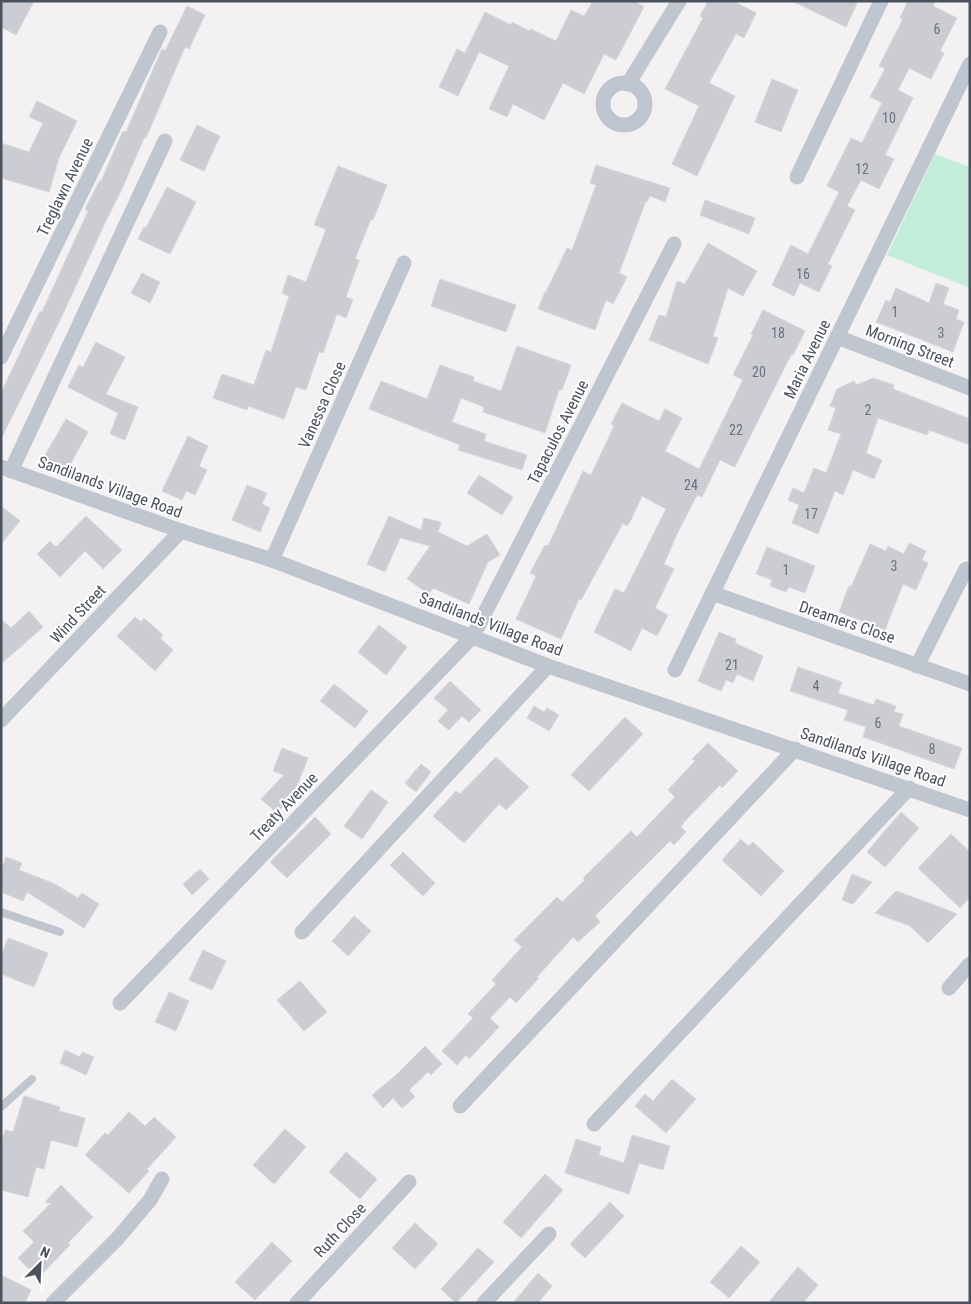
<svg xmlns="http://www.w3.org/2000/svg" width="971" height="1304" viewBox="0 0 971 1304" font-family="'Roboto Condensed',sans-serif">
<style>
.green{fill:#c2eed9}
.building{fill:#cbcdd3;stroke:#d5d7dc}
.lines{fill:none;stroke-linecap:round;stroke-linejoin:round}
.lane{stroke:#c0c6cf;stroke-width:8}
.street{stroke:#c0c6cf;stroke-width:15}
.labels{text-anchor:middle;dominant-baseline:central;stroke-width:4;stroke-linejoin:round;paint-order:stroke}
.number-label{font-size:14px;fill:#6a717b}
.street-label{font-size:16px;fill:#4a525e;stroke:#fff}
</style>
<rect width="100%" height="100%" fill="#f3f1f1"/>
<!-- green -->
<polygon class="green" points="935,154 970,167 970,288 887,255"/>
<!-- building -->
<g class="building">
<polygon points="1,1 34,1 16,35 1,27"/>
<polygon points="593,1 634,1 644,7 616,60 604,54 584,94 563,83 544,120 513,104 507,117 489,109 509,66 479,52 458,96 439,87 457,49 465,53 485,12 511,25 512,22 530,31 531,29 556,41 571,10 584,16"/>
<polygon points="708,1 733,1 756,13 744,38 736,34 709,83 735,96 697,176 672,164 699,106 665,89 703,18 700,16"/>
<polygon points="792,1 858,1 846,27"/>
<polygon points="908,1 935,1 933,6 957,18 940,51 944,53 931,79 909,68 898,90 913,98 885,155 894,159 879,189 861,180 847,206 855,210 828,264 832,266 819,292 800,283 794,296 772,285 791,245 808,254 839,192 827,186 851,138 862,143 882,103 870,97 885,69 879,66 903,19 900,18"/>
<polygon points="187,6 205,15 189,49 185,47 146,138 144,138 121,191 105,223 61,318 1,439 1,393 40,311 42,312 88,211 85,209 100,180 101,181 123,131 126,132 162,49 165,51"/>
<polygon points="772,79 798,90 781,132 755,122"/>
<polygon points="37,101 77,121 59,158 49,192 1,178 1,143 29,152 43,123 29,117"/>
<polygon points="197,125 220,136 204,171 180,160"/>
<polygon points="596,165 670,188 665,202 650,196 647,202 646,201 619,273 627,277 613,304 606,300 595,330 538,309 545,292 546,292 567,248 572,250 596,185 590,183"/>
<polygon points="338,166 387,185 373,220 371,219 355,259 359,260 346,297 353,300 346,318 337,314 323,353 319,352 306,390 296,387 284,419 248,406 247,410 213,398 222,374 254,385 266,350 271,352 289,296 282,293 288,275 306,282 326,229 314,225"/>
<polygon points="167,187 196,202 170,254 138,239 144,227 146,228"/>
<polygon points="705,200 755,218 749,234 700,215"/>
<polygon points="708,243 757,271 743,296 728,288 713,336 718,338 708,364 649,340 659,315 666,317 677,281 685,284"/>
<polygon points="142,273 160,282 150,303 131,293"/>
<polygon points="440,279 516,305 506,332 431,306"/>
<polygon points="936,283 949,288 943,304 959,310 956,319 964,322 953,352 876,322 886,300 890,302 896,288 929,303"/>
<polygon points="763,310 805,331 793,355 791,355 735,467 720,460 702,497 697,495 678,532 664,564 674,569 655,608 668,615 657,636 642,628 631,651 594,632 615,589 624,593 666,509 642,496 631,520 627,526 623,523 581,600 579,599 561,639 516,619 536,576 530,573 545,545 548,546 583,471 591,475 614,426 611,424 622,403 659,421 665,409 682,418 665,451 699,469 743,380 733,375 753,335 751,334"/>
<polygon points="96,342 125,357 106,394 138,407 125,440 110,434 118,413 68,387 79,365 83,367"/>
<polygon points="517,346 571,365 562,390 559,390 545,433 483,412 484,407 461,398 452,422 486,434 484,441 527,455 522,470 458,450 460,445 369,409 381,381 427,399 440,365 474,377 473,381 501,391"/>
<polygon points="873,378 894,385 893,389 970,419 970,445 929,430 927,435 878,418 866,453 882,460 874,479 853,470 843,495 835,491 818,534 792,523 799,505 788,500 793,488 804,493 814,468 826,473 841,434 828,430 836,408 830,406 837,389 854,381 856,385"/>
<polygon points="66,419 88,432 67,470 44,457"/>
<polygon points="188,436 208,446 199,466 207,470 195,495 186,491 182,500 162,491"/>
<polygon points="479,475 513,497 502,515 467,493"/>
<polygon points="247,485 267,493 262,504 270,508 260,532 232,520"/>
<polygon points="1,506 20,521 1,544"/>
<polygon points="86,516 122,550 103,569 85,551 60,577 37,554 50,541 56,547"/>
<polygon points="389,516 421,530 424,518 441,522 438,532 467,546 487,534 500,555 488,562 469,604 433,588 429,594 407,579 430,546 400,538 385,572 367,564"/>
<polygon points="909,543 926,551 922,560 928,563 916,590 903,584 885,630 839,612 849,586 851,587 870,544 886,551 888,546 904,554"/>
<polygon points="767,547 815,566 805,593 789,587 786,592 770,586 772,580 756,574"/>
<polygon points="29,611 43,627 1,664 1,619 11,628"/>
<polygon points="135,617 141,622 144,618 163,635 160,638 173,650 155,671 117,636"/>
<polygon points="379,625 407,647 386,675 358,652"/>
<polygon points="719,632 736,639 735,643 763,656 753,681 737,674 733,683 726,680 721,691 698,681"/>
<polygon points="798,667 842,682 838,693 874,705 876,699 896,706 894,712 903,714 899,726 962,748 954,769 863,737 866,727 844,720 848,710 790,691"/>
<polygon points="450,681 481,710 469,722 462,716 449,730 438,721 448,710 434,698"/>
<polygon points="334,684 368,711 355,728 320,701"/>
<polygon points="534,706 544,712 547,708 559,715 549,731 527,718"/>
<polygon points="625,717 643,734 589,791 571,775"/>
<polygon points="708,743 738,771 722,788 720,785 684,822 681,827 686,832 674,845 670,841 595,916 600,922 578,942 573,937 537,977 539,978 516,1003 510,997 490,1018 499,1027 469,1059 466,1055 457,1065 442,1051 473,1018 468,1014 496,984 492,980 522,947 514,940 557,897 562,902 585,880 583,878 631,831 637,837 675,797 668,790 695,761 692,759"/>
<polygon points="282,748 308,758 293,796 277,813 261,799 284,775 273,771"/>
<polygon points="496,757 529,787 506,810 499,804 464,843 433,816 456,791 460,794"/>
<polygon points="421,764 431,772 416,792 405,783"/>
<polygon points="371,790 388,802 362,839 344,826"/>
<polygon points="901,812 919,828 885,867 867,852"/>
<polygon points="315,817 331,834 287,878 270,862"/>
<polygon points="951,834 970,852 970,897 960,908 918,868"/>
<polygon points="741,839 748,846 753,842 784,871 761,896 722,860"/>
<polygon points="403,852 435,883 423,896 390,865"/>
<polygon points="6,857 22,863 19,870 55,884 78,898 82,893 99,904 84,928 27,892 23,901 1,892 1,869"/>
<polygon points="200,869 209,879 192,895 183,884"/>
<polygon points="852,874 872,882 853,904 842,900"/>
<polygon points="896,891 945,909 957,914 928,943 910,926 875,913"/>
<polygon points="354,916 371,931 348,956 332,941"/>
<polygon points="8,938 48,953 34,987 1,974 1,956"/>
<polygon points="203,950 226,961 212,990 189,980"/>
<polygon points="300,981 327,1012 304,1031 277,1000"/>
<polygon points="169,992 189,1001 176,1031 155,1022"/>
<polygon points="425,1046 442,1064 431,1075 428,1072 409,1090 415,1097 402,1108 393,1098 383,1108 372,1095 396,1075"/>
<polygon points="65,1050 80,1057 82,1052 94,1057 86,1075 60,1063"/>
<polygon points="672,1079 696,1099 666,1133 635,1106 645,1094 653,1101"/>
<polygon points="24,1096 60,1107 59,1111 85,1118 77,1147 51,1140 44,1169 36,1167 28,1197 1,1190 1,1144 5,1130 13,1132"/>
<polygon points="129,1112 145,1126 154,1117 176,1137 147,1169 149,1171 129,1193 85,1155 105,1133 108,1135"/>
<polygon points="285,1129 306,1147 274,1184 253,1165"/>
<polygon points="632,1135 670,1146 663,1170 639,1163 629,1194 565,1173 576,1139 601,1147 599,1155 624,1163"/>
<polygon points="346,1152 377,1179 360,1199 329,1172"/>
<polygon points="545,1174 563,1190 521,1238 503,1222"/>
<polygon points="61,1185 93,1217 68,1243 70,1245 38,1278 18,1258 34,1242 23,1231 51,1203 45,1202"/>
<polygon points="610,1202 624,1216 585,1258 570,1244"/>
<polygon points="415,1223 438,1244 415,1269 392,1248"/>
<polygon points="272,1242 292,1261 255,1300 235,1282"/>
<polygon points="741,1246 760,1262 729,1298 710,1282"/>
<polygon points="478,1248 494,1262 456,1303 441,1289"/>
<polygon points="798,1267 818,1285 803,1303 768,1303"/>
<polygon points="538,1273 552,1286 538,1303 513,1303"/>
<polygon points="1,1275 31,1290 25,1303 1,1303"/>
</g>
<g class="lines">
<!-- lane -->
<g class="lane">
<polyline points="1,912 60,932"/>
<polyline points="1,1107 32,1079"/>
</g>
<!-- street -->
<g class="street">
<circle cx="624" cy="104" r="21"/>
<polyline points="628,84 679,1"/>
<polyline points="797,177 881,1"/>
<polyline points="837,337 970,388"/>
<polyline points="1,357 160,32"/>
<polyline points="1,467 181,531 272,560 548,666 970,810"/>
<polyline points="11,471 165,141"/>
<polyline points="272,560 404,263"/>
<polyline points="712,593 970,684"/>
<polyline points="917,666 966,569"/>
<polyline points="675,670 970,64"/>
<polyline points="1,720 181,531"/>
<polyline points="302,932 548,666"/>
<polyline points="949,988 970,964"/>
<polyline points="120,1003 473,636 674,244"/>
<polyline points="460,1106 795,749"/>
<polyline points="594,1124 909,788"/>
<polyline points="53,1303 117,1239 150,1200 162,1179"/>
<polyline points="297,1303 409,1182"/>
<polyline points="484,1303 549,1234"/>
</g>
</g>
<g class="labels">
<!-- number labels -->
<g class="number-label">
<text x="937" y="29">6</text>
<text x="889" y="118">10</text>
<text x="862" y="169">12</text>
<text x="803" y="274">16</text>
<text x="895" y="312">1</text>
<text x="778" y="333">18</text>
<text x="941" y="333">3</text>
<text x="759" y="372">20</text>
<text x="868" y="410">2</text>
<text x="736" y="430">22</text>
<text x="691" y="485">24</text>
<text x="811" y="514">17</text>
<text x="894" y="566">3</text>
<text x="786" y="570">1</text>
<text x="732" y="665">21</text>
<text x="816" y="686">4</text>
<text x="878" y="723">6</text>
<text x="932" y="749">8</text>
</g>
<!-- street labels -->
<g class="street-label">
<text transform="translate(65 187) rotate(-64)">Treglawn Avenue</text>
<text transform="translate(910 346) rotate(21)">Morning Street</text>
<text transform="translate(807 359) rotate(-64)">Maria Avenue</text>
<text transform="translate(322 405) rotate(-66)">Vanessa Close</text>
<text transform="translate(558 432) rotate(-63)">Tapaculos Avenue</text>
<text transform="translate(110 487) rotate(20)">Sandilands Village Road</text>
<text transform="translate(78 614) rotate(-47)">Wind Street</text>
<text transform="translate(847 622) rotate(19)">Dreamers Close</text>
<text transform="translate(491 624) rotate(21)">Sandilands Village Road</text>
<text transform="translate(873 757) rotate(19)">Sandilands Village Road</text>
<text transform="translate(284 807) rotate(-46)">Treaty Avenue</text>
<text transform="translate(340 1230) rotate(-47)">Ruth Close</text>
</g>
</g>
<!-- border -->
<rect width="971" height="1304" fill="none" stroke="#4a525e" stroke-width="5"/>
<!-- north arrow -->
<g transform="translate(40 1264) rotate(24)" stroke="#ffffff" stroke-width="4" paint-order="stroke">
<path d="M0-4L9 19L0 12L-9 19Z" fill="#4a525e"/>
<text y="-8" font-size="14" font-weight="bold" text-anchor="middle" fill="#4a525e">N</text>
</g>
</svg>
